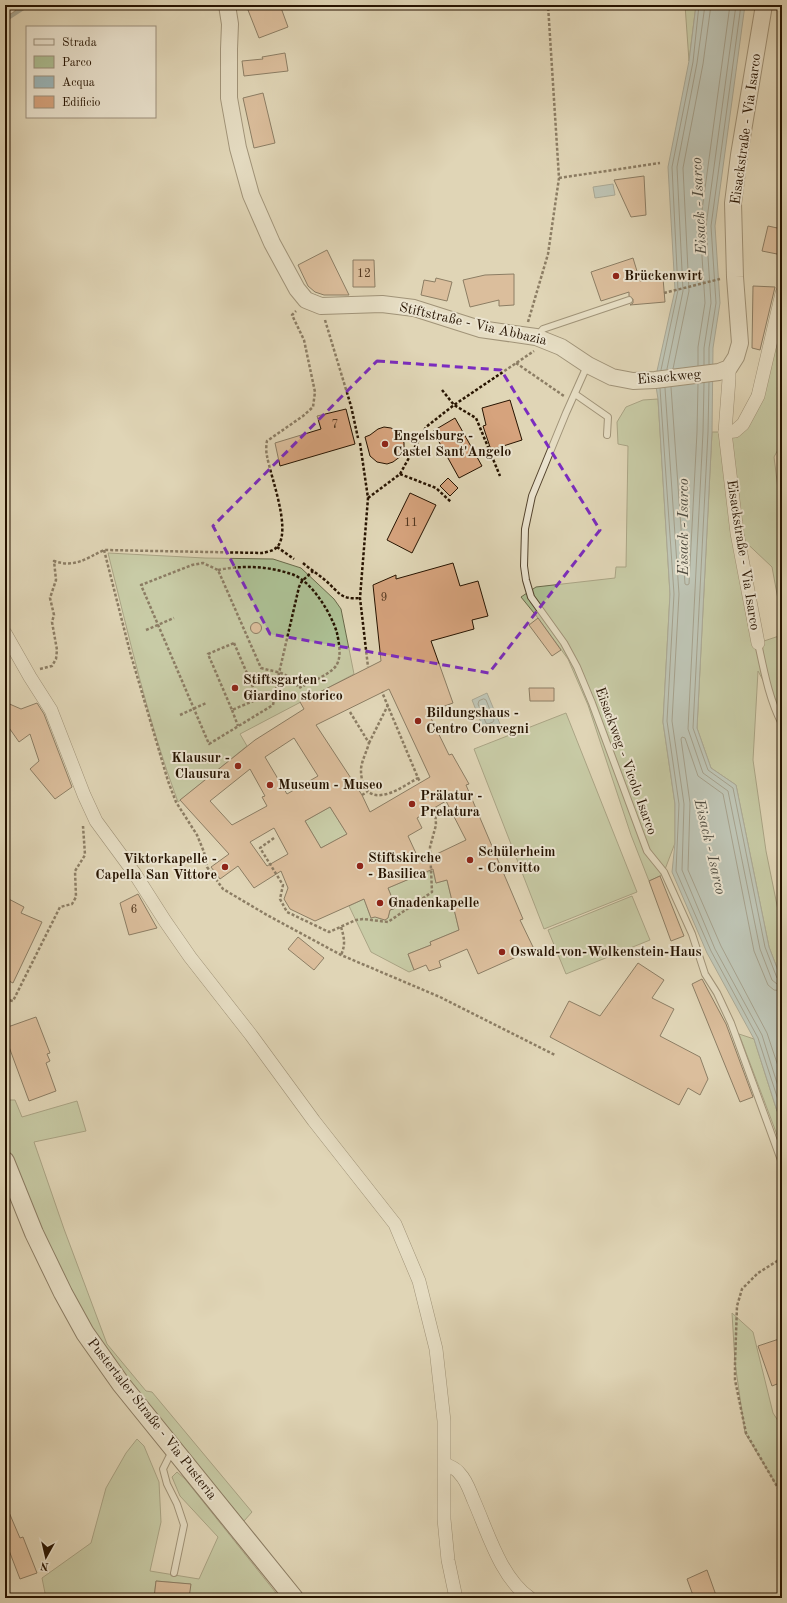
<svg xmlns="http://www.w3.org/2000/svg" width="787" height="1603" viewBox="0 0 787 1603" font-family="'Old Standard TT',serif">
<style>
.green{fill:#acbf93;stroke:#69694a}
.water{fill:#9ab6ba;stroke:#6c7570}
.lines{fill:none;stroke-linecap:round;stroke-linejoin:round}
.shore{stroke:#60645d;stroke-width:1}
.stream{stroke:#6c7570;stroke-width:4}
.building{fill:#d6a37d;stroke:#261300;fill-rule:evenodd}
.service-casing{stroke:#54442e;stroke-width:8}
.minor-casing{stroke:#54442e;stroke-width:14}
.tertiary-casing{stroke:#54442e;stroke-width:18}
.secondary-casing{stroke:#261300;stroke-width:20}
.path{stroke:#261300;stroke-width:2.5;stroke-dasharray:3 2;stroke-linecap:butt}
.service{stroke:#ebe4d0;stroke-width:6}
.minor{stroke:#ebe4d0;stroke-width:13}
.tertiary{stroke:#ebe4d0;stroke-width:16}
.secondary{stroke:#ebe4d0;stroke-width:18}
.marked{fill:none;stroke:#7b2cbf;stroke-width:3;stroke-dasharray:8 5;stroke-linejoin:round}
.poi-dot{fill:#8f2418;stroke:#ebe4d0;stroke-width:1.5}
.labels{text-anchor:middle;dominant-baseline:central;stroke-width:4;stroke-linejoin:round;paint-order:stroke}
.number-label{font-size:12px;fill:#52371f}
.street-label{font-size:14px;fill:#261300;stroke:#ebe4d0}
.poi-label{font-size:14px;font-weight:bold;fill:#261300;stroke:#ebe4d0;text-anchor:start}
.water-label{font-size:15px;font-style:italic;fill:#4f4c41;stroke:#ebe4d0}
</style>
<rect width="100%" height="100%" fill="#e0d6b6"/>
<filter id="stains"><feTurbulence type="fractalNoise" baseFrequency=".005" numOctaves="4"/><feColorMatrix values="0 0 0 0 .2 0 0 0 0 .09 0 0 0 0 .02 0 0 0 .5 -.17"/></filter>
<radialGradient id="worn" r=".72"><stop offset=".6" stop-color="#630" stop-opacity="0"/><stop offset="1" stop-color="#630" stop-opacity=".3"/></radialGradient>
<!-- green -->
<g class="green">
<polygon points="685,5 696,5 689,61"/>
<polygon points="782,293 782,442 774,457 778,489 782,500 782,621 772,567 737,534 758,643 782,635 782,715 758,671 753,760 766,851 782,930 782,981 769,947 736,785 711,768 697,728 712,432 725,432 743,424"/>
<polygon points="658,399 670,594 663,722 675,804 675,843 664,872 660,876 649,881 631,835 588,705 568,659 538,618 521,597 536,587 615,578 616,567 626,567 628,446 618,444 617,422 626,407 643,400"/>
<path d="M108 553 205 558 273 559 301 568 334 599 341 609 354 674 240 734 247 746 178 802C148 722 129 636 108 553Z"/>
<polygon points="566,713 637,892 544,929 474,749"/>
<polygon points="330,807 347,834 321,848 305,821"/>
<polygon points="433,871 436,883 447,880 459,930 430,942 431,945 408,954 414,970 409,972 371,952 349,906 364,899 371,918 377,916 378,918 385,920 388,918 390,910 396,908 388,888 423,873"/>
<polygon points="632,896 650,940 566,974 548,930"/>
<polygon points="739,1034 754,1039 777,1111 782,1118 782,1148"/>
<polygon points="5,1100 15,1100 22,1117 77,1101 86,1131 34,1142 64,1229 107,1344 146,1391 152,1392 252,1512 244,1521 121,1373 68,1291 5,1141"/>
<polygon points="732,1313 753,1332 773,1413 782,1427 782,1494 745,1433 735,1363"/>
<polygon points="137,1439 144,1446 159,1482 161,1522 150,1571 199,1579 218,1537 180,1496 172,1477 177,1472 185,1479 280,1598 189,1598 190,1584 156,1581 154,1598 46,1598 42,1578 91,1543 106,1488 126,1453"/>
</g>
<!-- water -->
<g class="water">
<polygon points="696,5 745,5 715,226 720,303 713,348 712,432 697,728 711,768 736,785 769,947 782,981 782,1118 777,1111 754,1039 707,953 672,872 675,843 675,804 663,722 670,594 658,399 655,380 675,290 668,167 689,61"/>
<polygon points="613,184 615,195 595,198 593,187"/>
<polygon points="487,693 500,724 484,730 472,700"/>
</g>
<g class="lines">
<!-- shore -->
<g class="shore">
<polyline points="709,364 709,348 716,303 711,226 741,5"/>
<polyline points="704,365 704,348 711,303 706,226 736,5"/>
<polyline points="698,366 698,347 705,303 700,225 730,5"/>
<polyline points="667,369 683,291 677,167 697,63 705,5"/>
<polyline points="673,369 689,291 683,168 703,64 711,5"/>
<polyline points="661,370 678,290 672,167 693,62 699,5"/>
<polyline points="709,382 708,432 693,728 708,770 733,788 765,947 777,978 782,980"/>
<polyline points="704,383 703,432 688,729 703,773 728,791 760,949 772,980 777,984 782,985"/>
<polyline points="671,387 685,584 687,585 689,584 697,432 698,384"/>
<polyline points="660,388 674,594 667,721 679,804 676,871 711,951 758,1038 782,1112"/>
<polyline points="665,388 679,594 672,721 684,804 682,870 715,949 762,1035 782,1099"/>
<polygon points="484,699 486,700 494,720 493,722 488,724 486,723 478,704 479,701"/>
<polyline points="782,991 774,990 768,985 754,951 723,794 698,776 685,738 682,737 681,739 690,803 688,870 721,946 767,1033 782,1078"/>
</g>
<!-- stream -->
<polyline class="stream" points="5,20 28,5"/>
</g>
<!-- building -->
<g class="building">
<polygon points="246,5 280,5 288,27 259,38"/>
<polygon points="285,53 288,71 244,76 242,61 263,59 262,57"/>
<polygon points="263,93 275,143 254,148 243,98"/>
<polygon points="644,176 646,215 631,217 614,180"/>
<polygon points="768,226 782,229 782,255 762,251"/>
<polygon points="327,250 349,295 324,295 315,292 308,286 298,265"/>
<polygon points="633,258 640,281 663,278 665,302 630,305 633,303 633,299 629,296 629,292 601,301 591,272"/>
<polygon points="353,260 374,260 375,287 353,287"/>
<polygon points="514,274 514,305 499,306 499,300 470,307 463,280 485,275"/>
<polygon points="436,278 452,282 447,301 421,295 424,280 435,282"/>
<polygon points="753,286 775,287 760,350 752,348"/>
<polygon points="510,400 522,440 491,450 483,426 486,425 482,408"/>
<polygon points="346,409 355,444 280,466 275,443 321,429 317,416"/>
<polygon points="455,418 482,466 459,478 433,431"/>
<polygon points="384,427 391,428 397,431 402,436 404,443 404,449 401,456 393,462 387,464 377,462 370,456 365,437 370,435 378,429"/>
<polygon points="448,478 458,488 450,496 440,486"/>
<polygon points="410,493 436,505 412,553 387,540"/>
<path d="M453 563 460 586 478 581 488 616 472 620 474 629 431 641 453 703 428 712 449 755 452 754 469 784 466 785 523 919 520 920 534 949 478 974 467 949 439 961 441 967 429 971 426 965 414 970 408 954 431 945 430 942 459 930 447 880 436 883 433 869 388 888 396 908 390 910 388 918 385 920 375 917 371 918 364 899 315 921 290 909 284 899 288 888 281 871 254 888 238 866 220 879 211 867 229 854 180 800 255 740 304 709 300 702 381 661 373 585 396 575V579ZM389 689 430 777 370 812 362 795 316 725ZM294 738 318 776 287 794 265 757ZM250 769 265 796 262 797 267 806 232 825 210 801ZM446 801 466 840 420 862 408 836 422 828 417 818ZM330 807 347 834 321 848 305 821ZM274 828 288 854 267 866 250 842Z"/>
<polygon points="538,618 561,650 552,656 529,625"/>
<circle cx="256" cy="628" r="5.5"/>
<polygon points="529,688 554,688 554,701 530,701"/>
<polygon points="5,702 21,709 37,703 44,714 72,787 55,799 30,769 39,761 30,734 19,742 5,722"/>
<polygon points="660,876 684,936 671,941 649,881"/>
<polygon points="138,894 157,928 129,935 120,903"/>
<polygon points="5,897 24,907 21,913 42,922 13,983 5,979"/>
<polygon points="298,937 324,958 314,970 288,949"/>
<polygon points="638,963 664,980 652,998 674,1009 660,1036 700,1057 708,1079 700,1095 688,1088 679,1105 550,1037 569,1001 600,1016"/>
<polygon points="702,979 726,1024 753,1097 740,1102 692,984"/>
<polygon points="36,1017 50,1053 47,1054 50,1061 46,1063 56,1091 29,1101 5,1036 5,1028"/>
<polygon points="779,1339 782,1347 782,1382 772,1386 758,1346"/>
<polygon points="5,1503 20,1538 23,1537 37,1573 20,1579 5,1540"/>
<polygon points="707,1570 717,1598 694,1598 687,1579"/>
<polygon points="156,1581 191,1584 189,1598 154,1598"/>
</g>
<g class="lines">
<defs>
<g id="service">
<polyline points="537,336 543,329 629,300"/>
<polyline points="587,366 566,413 532,496 525,529 524,566 526,580 531,597 564,643 577,667 592,703 647,851 664,872 692,934 705,974 717,993 731,1023 782,1163"/>
<polyline points="575,394 608,417 607,435"/>
<path d="M758 643C764 671 769 699 782 724"/>
<polyline points="172,1451 163,1469 167,1484 177,1504 184,1525 174,1573"/>
</g>
<g id="minor">
<polyline points="729,368 729,379 725,432 737,533 758,643"/>
<polyline points="725,432 735,431 743,424 758,396 782,293"/>
<polyline points="5,633 30,677 51,710 84,795 96,821 135,874 165,921 190,957 251,1035 314,1121 395,1224 419,1281 436,1349 444,1421 444,1519 448,1560 456,1598"/>
<path d="M445 1464C451 1467 456 1468 460 1474 467 1481 470 1492 474 1501 488 1533 501 1578 530 1598"/>
</g>
<g id="tertiary">
<polyline points="227,5 230,24 229,49 229,98 238,148 251,195 272,243 297,289 306,300 321,306 382,304 414,308 480,329 536,337 561,347 588,365 612,377 633,381 655,380 719,372 729,368 736,357 740,343 735,277 733,203 739,155 764,5"/>
<polyline points="5,7 9,5"/>
</g>
<polyline id="secondary" points="5,1161 34,1233 63,1293 85,1333 121,1384 294,1598"/>
</defs>
<!-- service casing -->
<use href="#service" class="service-casing"/>
<!-- minor casing -->
<use href="#minor" class="minor-casing"/>
<!-- tertiary casing -->
<use href="#tertiary" class="tertiary-casing"/>
<!-- secondary casing -->
<use href="#secondary" class="secondary-casing"/>
<!-- path -->
<g class="path">
<polyline points="559,178 660,163"/>
<polyline points="664,293 720,279"/>
<polyline points="325,320 351,406 358,438"/>
<polyline points="528,322 548,254 559,178 548,5"/>
<polyline points="516,363 564,396"/>
<polyline points="442,390 454,405 476,418 500,476"/>
<polyline points="360,443 368,498 360,598 368,667"/>
<polyline points="400,474 436,488 451,502"/>
<polyline points="368,498 400,474 426,427 454,405 534,351"/>
<polyline points="277,547 294,559"/>
<polyline points="104,550 130,652 168,781 176,802 197,835 204,852 207,867 223,889 267,915 341,955 440,997 555,1055"/>
<path d="M303 563C310 569 318 574 325 580 339 592 340 600 360 598"/>
<path d="M218 570C243 565 270 566 294 575 313 583 332 615 337 633 339 643 342 657 336 666 328 676 310 682 299 688 287 671 279 673 261 668L218 570 203 563 192 565 141 585 209 744 273 705 279 673 299 587 302 581 313 571"/>
<polyline points="146,630 174,618"/>
<polygon points="234,643 258,699 232,710 208,654"/>
<path d="M40 669 52 666 56 659 57 650 52 622 54 615 50 598 56 580 54 561C75 568 85 559 104 550L262 553C267 552 274 551 278 546 291 528 271 478 267 456 266 452 266 446 267 441L303 416 313 407 315 392 304 340 292 315 296 311"/>
<polyline points="232,710 238,726"/>
<path d="M350 712 369 743C367 751 361 762 361 770 361 783 366 797 381 795 394 794 407 784 418 778L382 692"/>
<polyline points="180,715 206,703"/>
<polyline points="369,743 388,705"/>
<polyline points="418,778 420,782"/>
<polyline points="362,795 367,792"/>
<polyline points="274,838 260,848 283,885 280,899 287,912 329,932 356,920 363,919 388,922 432,892 430,847 436,825 435,807"/>
<path d="M341 927C344 937 346 944 341 955"/>
<polyline points="5,999 13,1001 60,907 72,904 76,897 75,871 85,855 83,826"/>
<polyline points="782,1258 758,1273 742,1289 737,1306 735,1363 735,1380 746,1433 778,1488 782,1499"/>
</g>
<!-- service -->
<use href="#service" class="service"/>
<!-- minor -->
<use href="#minor" class="minor"/>
<!-- tertiary -->
<use href="#tertiary" class="tertiary"/>
<!-- secondary -->
<use href="#secondary" class="secondary"/>
</g>
<!-- marked area -->
<path d="M0 0H787V1603H0ZM377 361 501 370 600 530 489 673 270 634 213 526Z" fill="#e0d6b6" fill-opacity=".55" fill-rule="evenodd"/>
<path class="marked" d="M377 361 501 370 600 530 489 673 270 634 213 526Z"/>
<!-- markers -->
<g class="poi-dot">
<circle cx="616" cy="276" r="4"/>
<circle cx="385" cy="444" r="4"/>
<circle cx="235" cy="688" r="4"/>
<circle cx="418" cy="721" r="4"/>
<circle cx="238" cy="766" r="4"/>
<circle cx="270" cy="785" r="4"/>
<circle cx="412" cy="804" r="4"/>
<circle cx="470" cy="860" r="4"/>
<circle cx="360" cy="866" r="4"/>
<circle cx="225" cy="867" r="4"/>
<circle cx="380" cy="903" r="4"/>
<circle cx="502" cy="952" r="4"/>
</g>
<g class="labels">
<!-- number labels -->
<g class="number-label">
<text x="364" y="274">12</text>
<text x="335" y="425">7</text>
<text x="411" y="523">11</text>
<text x="384" y="598">9</text>
<text x="134" y="910">6</text>
</g>
<!-- street labels -->
<g class="street-label">
<text transform="translate(746 129) rotate(-82)">Eisackstraße - Via Isarco</text>
<text transform="translate(473 324) rotate(13)">Stiftstraße - Via Abbazia</text>
<text transform="translate(669 377) rotate(-5)">Eisackweg</text>
<text transform="translate(743 555) rotate(81)">Eisackstraße - Via Isarco</text>
<text transform="translate(626 761) rotate(70)">Eisackweg - Vicolo Isarco</text>
<text transform="translate(152 1419) rotate(52)">Pustertaler Straße - Via Pusteria</text>
</g>
<!-- poi labels -->
<g class="poi-label">
<text x="624" y="276">Brückenwirt</text>
<text x="393" y="436">Engelsburg -<tspan x="393" dy="16">Castel Sant'Angelo</tspan></text>
<text x="243" y="680">Stiftsgarten -<tspan x="243" dy="16">Giardino storico</tspan></text>
<text x="426" y="713">Bildungshaus -<tspan x="426" dy="16">Centro Convegni</tspan></text>
<text x="230" y="758" text-anchor="end">Klausur -<tspan x="230" dy="16">Clausura</tspan></text>
<text x="278" y="785">Museum - Museo</text>
<text x="420" y="796">Prälatur -<tspan x="420" dy="16">Prelatura</tspan></text>
<text x="478" y="852">Schülerheim<tspan x="478" dy="16">- Convitto</tspan></text>
<text x="368" y="858">Stiftskirche<tspan x="368" dy="16">- Basilica</tspan></text>
<text x="217" y="859" text-anchor="end">Viktorkapelle -<tspan x="217" dy="16">Capella San Vittore</tspan></text>
<text x="388" y="903">Gnadenkapelle</text>
<text x="510" y="952">Oswald-von-Wolkenstein-Haus</text>
</g>
<!-- water labels -->
<g class="water-label">
<text transform="translate(700 206) rotate(-93)">Eisack - Isarco</text>
<text transform="translate(684 527) rotate(-90)">Eisack - Isarco</text>
<text transform="translate(709 847) rotate(77)">Eisack - Isarco</text>
</g>
</g>
<!-- margin -->
<rect width="787" height="1603" fill="none" stroke="#e0d6b6" stroke-width="20"/>
<rect x="6" y="6" width="775" height="1591" fill="none" stroke="#261300" stroke-width="2"/>
<rect x="10" y="10" width="767" height="1583" fill="none" stroke="#261300"/>
<!-- legend -->
<rect x="26" y="26" width="130" height="92" fill="#ebe4d0" stroke="#9c907d"/>
<rect x="34" y="39" width="20" height="6" fill="#ebe4d0" stroke="#9c907d"/>
<text x="62" y="46" font-size="12" fill="#261300">Strada</text>
<rect x="34" y="56" width="20" height="12" fill="#acbf93" stroke="#9c907d"/>
<text x="62" y="66" font-size="12" fill="#261300">Parco</text>
<rect x="34" y="76" width="20" height="12" fill="#9ab6ba" stroke="#9c907d"/>
<text x="62" y="86" font-size="12" fill="#261300">Acqua</text>
<rect x="34" y="96" width="20" height="12" fill="#d6a37d" stroke="#9c907d"/>
<text x="62" y="106" font-size="12" fill="#261300">Edificio</text>
<!-- north arrow -->
<g transform="translate(46 1557) rotate(188)" stroke="#ebe4d0" stroke-width="3" paint-order="stroke">
<path d="M0-3L7 15L0 10L-7 15Z" fill="#261300"/>
<text y="-6" font-size="11" font-weight="bold" text-anchor="middle" fill="#261300">N</text>
</g>
<rect width="100%" height="100%" filter="url(#stains)"/>
<rect width="100%" height="100%" fill="url(#worn)"/>
</svg>
